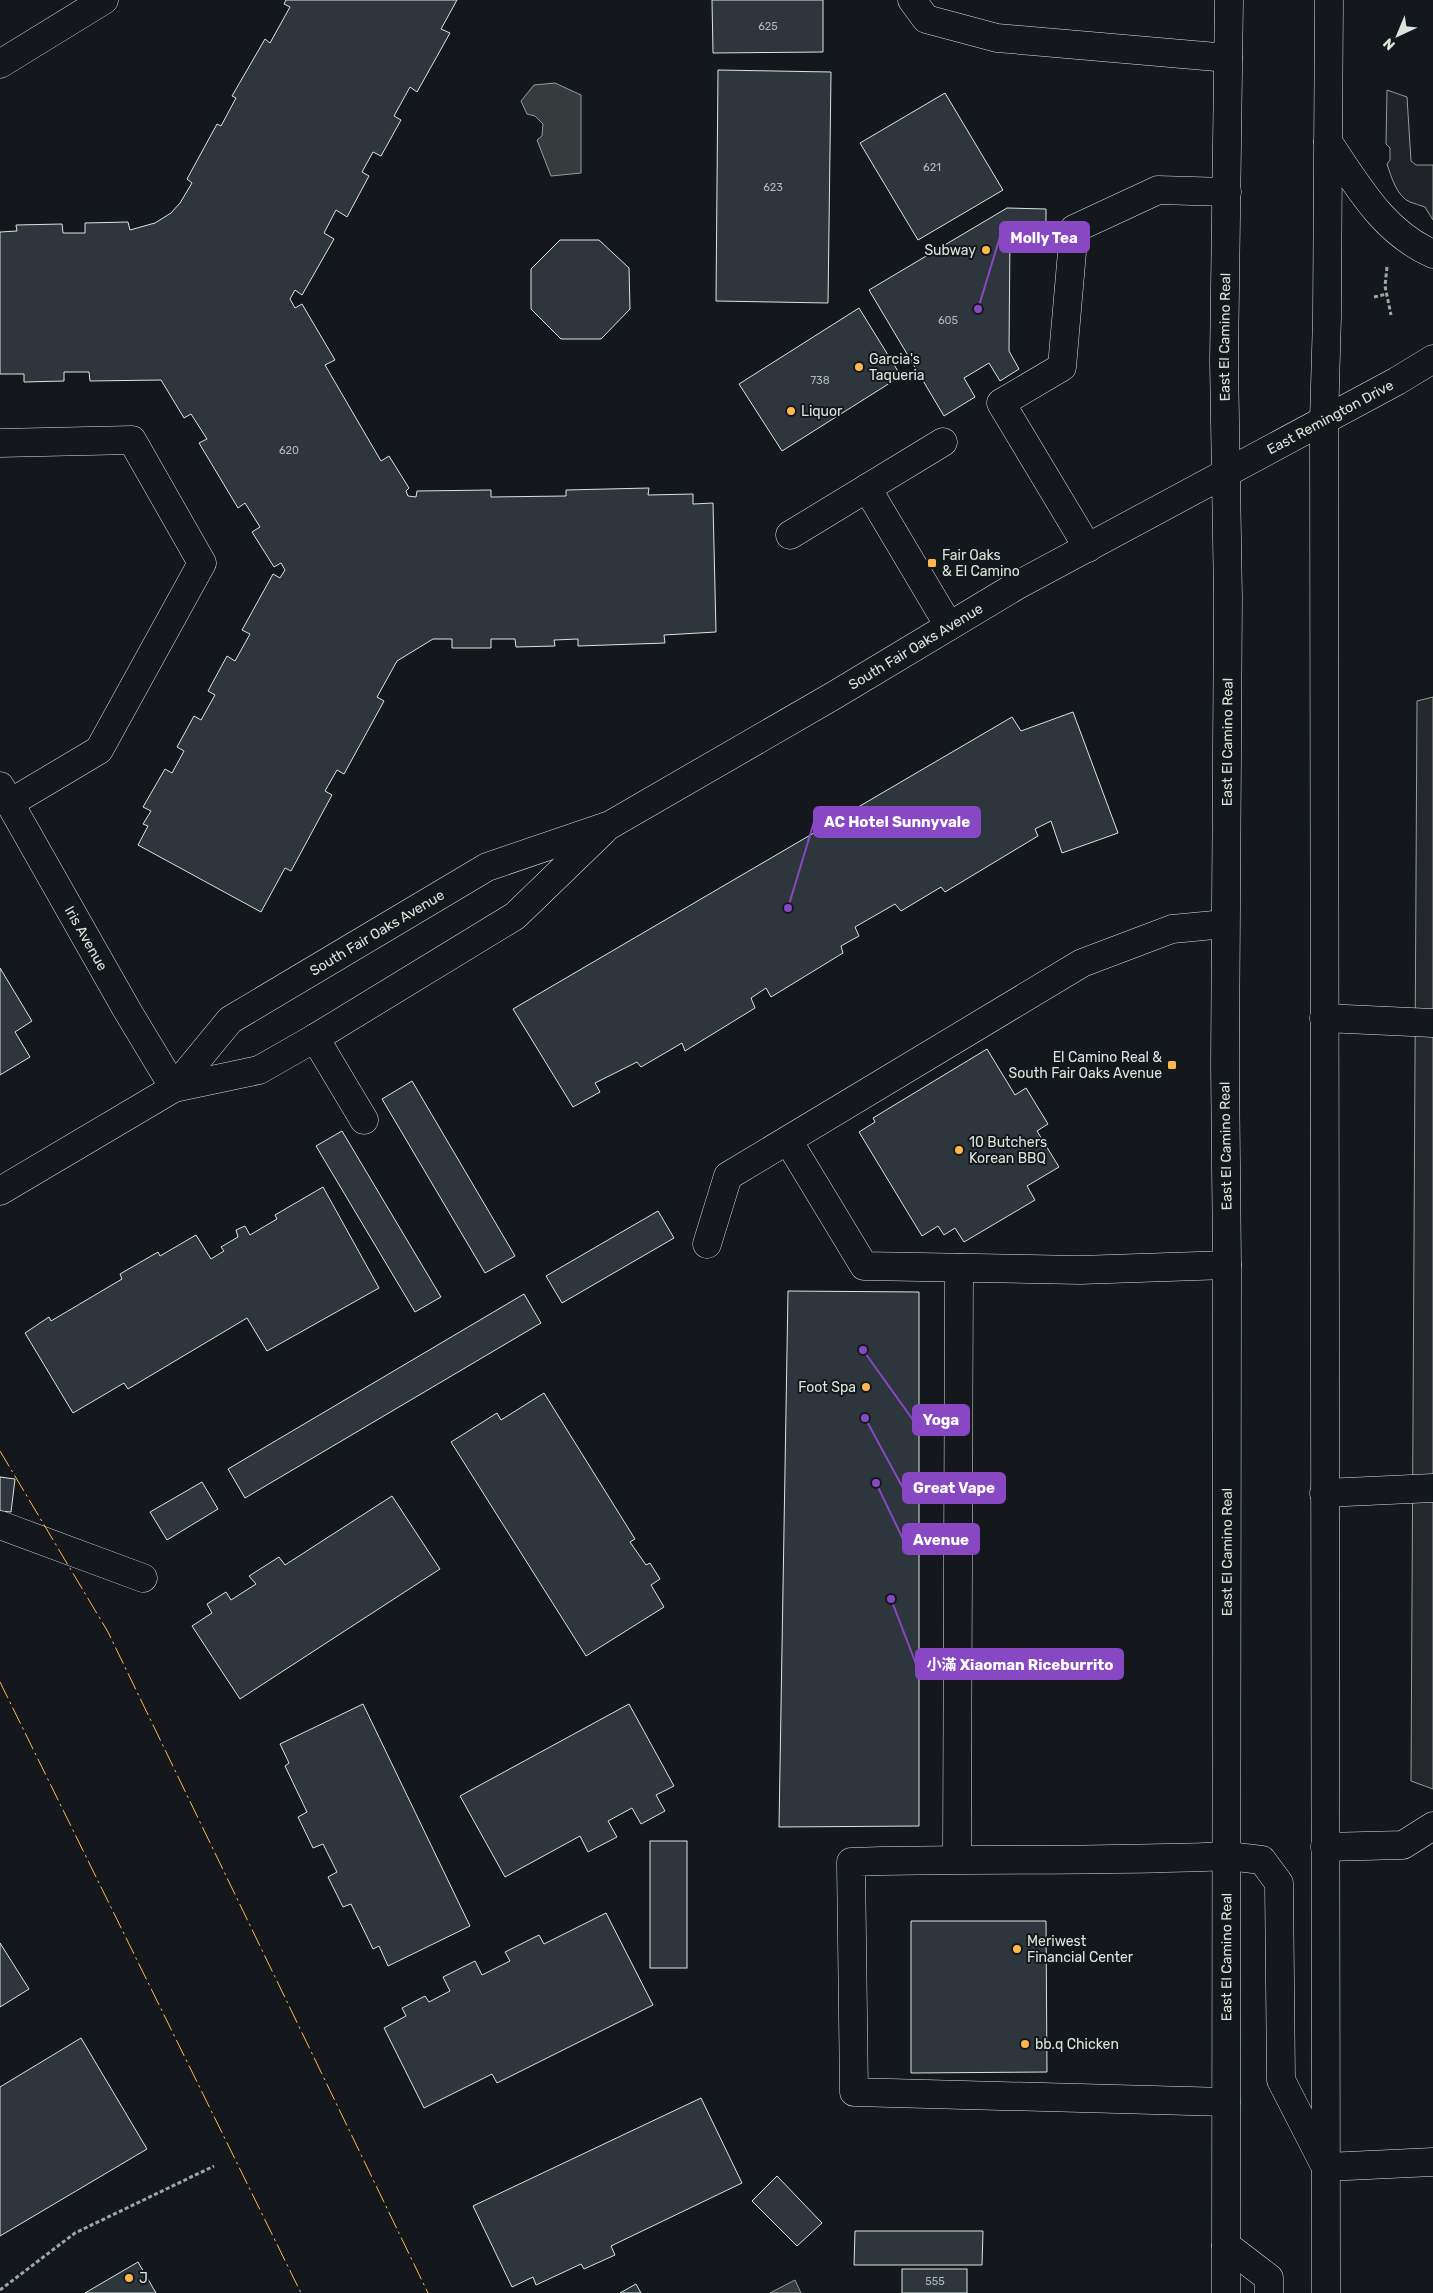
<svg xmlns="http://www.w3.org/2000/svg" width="1433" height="2293" viewBox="0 0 1433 2293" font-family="Rubik,'Noto Sans SC',sans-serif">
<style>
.green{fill:#202428;stroke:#939e99}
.parking{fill:#24282b;stroke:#939e99}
.water{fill:#363b3e;stroke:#939e99}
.building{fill:#2c363c;stroke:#d8e6dc}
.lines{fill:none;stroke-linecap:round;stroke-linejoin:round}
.minor-casing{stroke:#d8e6dc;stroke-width:29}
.major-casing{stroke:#d8e6dc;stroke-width:29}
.path{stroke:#9da8a2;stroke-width:3;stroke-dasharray:4 2.5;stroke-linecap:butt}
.minor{stroke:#14181c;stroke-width:28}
.major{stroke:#14181c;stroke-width:28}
.power{stroke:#ffb74d;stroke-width:1;stroke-dasharray:18 4 2.5 4;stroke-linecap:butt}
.poi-dot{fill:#ffb74d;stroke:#14181c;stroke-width:2}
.labels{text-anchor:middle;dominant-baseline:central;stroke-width:4;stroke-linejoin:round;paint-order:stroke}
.number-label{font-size:11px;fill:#adbab4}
.poi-label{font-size:14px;fill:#d8e6dc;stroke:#14181c;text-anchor:start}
.street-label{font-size:14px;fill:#d8e6dc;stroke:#14181c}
.leader{fill:none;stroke:#8948c3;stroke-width:2}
.callout-dot{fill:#8948c3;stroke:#14181c;stroke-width:2}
.callout{fill:#8948c3;stroke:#8948c3;stroke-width:2}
.callout-label{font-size:15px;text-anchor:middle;font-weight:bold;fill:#fff}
</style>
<rect width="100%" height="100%" fill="#14181c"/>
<!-- green -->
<path class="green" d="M1387 90 1407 97 1411 161 1416 165H1433V220L1425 207C1420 205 1415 204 1410 202 1397 197 1391 176 1387 164L1390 160V148L1386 144Z"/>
<!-- parking -->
<polygon class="parking" points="1433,697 1433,1789 1411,1781 1417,701"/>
<!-- water -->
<g class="water">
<polygon points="555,83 581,95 581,173 551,176 537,140 542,136 543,124 535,116 527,114 521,101 534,85"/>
<polygon points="795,2280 801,2293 770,2293"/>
</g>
<!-- building -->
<g class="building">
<polygon points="286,0 457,0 441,29 450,33 417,92 410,87 394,116 401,120 381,156 373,152 362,172 369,176 347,217 336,210 324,233 334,239 302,295 295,290 290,299 295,308 302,304 335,360 325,365 381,461 389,456 409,488 406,491 408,496 416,497 417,491 491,490 491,497 566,496 566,490 649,488 648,495 693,494 693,504 713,503 716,632 664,635 665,643 578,646 578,639 554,640 555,646 516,647 515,639 491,639 491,648 452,648 452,639 433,639 397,661 377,697 384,701 344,774 337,770 325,791 332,795 291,871 285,868 261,912 138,845 148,826 143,824 151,811 143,807 165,769 172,773 184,751 177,747 194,716 201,720 215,695 208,691 227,656 235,661 250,634 242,630 273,574 280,578 285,570 281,563 274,567 252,532 260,527 245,503 238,508 199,443 207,439 191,414 184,418 161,380 90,381 89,372 64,372 64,381 24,382 24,374 0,374 0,232 17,231 16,225 62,224 63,233 85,233 85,223 128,222 130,230 155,223 171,213 180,203 192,183 187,179 217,124 221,126 236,98 232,96 265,39 270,43 290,7 284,4"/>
<polygon points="712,0 823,0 823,52 713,53"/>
<polygon points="718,70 831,72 828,303 716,301"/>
<polygon points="945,93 1003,190 918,240 860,143"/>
<polygon points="1007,208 1046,209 1046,237 1010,236 1009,351 1019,369 1000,381 989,363 964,378 975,397 944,416 869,290"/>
<polygon points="560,240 599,240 629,268 630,309 601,339 561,339 531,309 531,269"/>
<polygon points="859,308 901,376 782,451 739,384"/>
<polygon points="1073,712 1118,833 1062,853 1051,821 1035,829 1038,836 945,892 941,887 901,911 895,904 855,927 859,936 841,946 843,953 771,997 766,988 751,998 755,1008 685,1051 682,1043 641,1067 637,1062 595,1083 600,1092 573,1107 513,1009 1012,717 1021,731"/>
<polygon points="0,968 32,1021 15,1032 30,1057 0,1075"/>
<polygon points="987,1049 1015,1095 1026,1088 1048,1124 1037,1131 1059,1167 1027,1186 1035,1200 964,1242 955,1228 944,1235 938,1226 922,1236 859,1132 875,1122 873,1118"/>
<polygon points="412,1081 515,1256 485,1273 382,1099"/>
<polygon points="342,1131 441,1297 415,1312 316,1146"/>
<polygon points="323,1187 379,1288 267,1351 247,1318 128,1389 124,1383 73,1413 25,1333 49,1317 51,1321 122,1279 120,1274 158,1252 160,1256 196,1235 211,1259 224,1251 221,1247 238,1237 236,1230 245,1226 250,1235 277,1219 275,1215"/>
<polygon points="658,1211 674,1238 562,1303 546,1276"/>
<polygon points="788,1291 919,1292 919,1826 779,1827"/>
<polygon points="524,1294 541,1323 245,1498 228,1469"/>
<polygon points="544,1393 635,1539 630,1542 646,1565 650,1563 660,1579 651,1585 664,1607 586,1656 451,1442 497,1413 501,1420"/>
<polygon points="0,1477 15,1479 11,1512 0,1511"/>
<polygon points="202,1482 218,1509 167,1540 150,1512"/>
<polygon points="392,1496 440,1569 240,1699 192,1626 212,1613 207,1604 226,1592 231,1600 256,1584 249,1576 279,1557 285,1565"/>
<polygon points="363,1704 470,1926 388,1966 379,1946 373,1949 351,1904 343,1907 328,1877 337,1872 323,1844 313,1848 298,1817 307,1812 285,1766 289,1763 280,1744"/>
<polygon points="629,1704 674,1786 656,1795 665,1811 641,1824 632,1808 608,1821 617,1837 588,1852 580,1836 505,1877 460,1796"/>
<rect x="650" y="1841" width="37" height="127"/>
<polygon points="606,1913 653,2005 497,2083 492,2074 424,2108 384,2028 406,2016 402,2008 425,1996 429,2002 450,1991 443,1977 475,1961 482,1975 510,1961 505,1952 539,1935 544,1944"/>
<polygon points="911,1921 1046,1921 1047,2072 911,2073"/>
<polygon points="0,1943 29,1989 0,2007"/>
<polygon points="81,2038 147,2149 0,2236 0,2087"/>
<polygon points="701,2098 742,2183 611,2246 615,2255 584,2269 581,2264 536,2285 533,2277 512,2287 473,2206"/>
<polygon points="777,2176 822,2223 797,2246 752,2201"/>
<polygon points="855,2231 983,2231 982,2265 854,2265"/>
<polygon points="138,2262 156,2293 85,2293"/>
<rect x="902" y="2269" width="65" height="24"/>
<polygon points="636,2284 641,2293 620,2293"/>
</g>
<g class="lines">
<defs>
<g id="minor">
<polyline points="912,0 926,19 997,38 1228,58"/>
<polyline points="0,64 104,0"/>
<polyline points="0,443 132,440 202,563 99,750 10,803"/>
<polyline points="867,488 949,626"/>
<polyline points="790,535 943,442"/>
<polyline points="1088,548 1001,403 1062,367 1074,229 1158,190 1227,192"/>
<path id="s1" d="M0 786 127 1010 174 1088"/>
<polyline points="1324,1018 1433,1023"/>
<polyline points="315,1038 364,1120"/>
<polyline points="789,1142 864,1266 1080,1270 1227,1265"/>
<polyline points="707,1244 728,1176 1082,963 1172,929 1225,924"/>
<polyline points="1324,1493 1433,1488"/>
<polyline points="0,1525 143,1578"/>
<polyline points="1325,1847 1403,1845 1433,1826"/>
<polyline points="957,1859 959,1268"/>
<path d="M1226 2102 854 2092 851 1862C977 1858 1102 1862 1228 1856"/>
<polyline points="1326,2167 1433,2162"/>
</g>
<g id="major">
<path d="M1328 142C1358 186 1383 232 1433 254"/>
<path id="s2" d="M174 1088 230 1020 487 867 610 825 833 696 1016 586 1397 381 1433 359"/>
<polyline points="0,1191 174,1088 259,1070 315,1038 515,916 603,831"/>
<polyline points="1228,1856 1262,1860 1279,1883 1281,2080 1323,2162"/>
<polyline points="1226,2245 1269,2278 1269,2293"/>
<path id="s3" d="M1226 2293 1227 1265 1225 1065 1228 598 1224 361 1229 0"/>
<polyline points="1326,2293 1324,421 1327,317 1329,0"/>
</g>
</defs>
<!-- minor casing -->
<use href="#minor" class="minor-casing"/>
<!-- major casing -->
<use href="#major" class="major-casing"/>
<!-- path -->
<g class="path">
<polyline points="1387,267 1385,286 1391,315"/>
<polyline points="1374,297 1387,294"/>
<polyline points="0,2290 75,2233 214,2166"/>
</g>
<!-- minor -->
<use href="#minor" class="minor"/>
<!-- major -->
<use href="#major" class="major"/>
<!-- power -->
<g class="power">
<polyline points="0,1451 108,1632 428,2293"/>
<polyline points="0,1682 301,2293"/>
</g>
</g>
<!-- markers -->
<g class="poi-dot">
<circle cx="986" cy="250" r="5"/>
<circle cx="859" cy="367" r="5"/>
<circle cx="791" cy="411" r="5"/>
<rect x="927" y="558" width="10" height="10" rx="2.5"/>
<rect x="1167" y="1060" width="10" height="10" rx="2.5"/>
<circle cx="959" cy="1150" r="5"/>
<circle cx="866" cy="1387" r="5"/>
<circle cx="1017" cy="1949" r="5"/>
<circle cx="1025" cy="2044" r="5"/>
<circle cx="129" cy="2278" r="5"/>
</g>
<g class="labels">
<!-- number labels -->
<g class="number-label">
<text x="768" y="26">625</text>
<text x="932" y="167">621</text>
<text x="773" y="187">623</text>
<text x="948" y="320">605</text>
<text x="820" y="380">738</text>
<text x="289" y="450">620</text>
<text x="935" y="2281">555</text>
</g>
<!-- poi labels -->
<g class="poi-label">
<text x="976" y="250" text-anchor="end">Subway</text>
<text x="869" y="359">Garcia's<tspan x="869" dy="16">Taqueria</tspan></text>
<text x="801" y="411">Liquor</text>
<text x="942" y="555">Fair Oaks<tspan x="942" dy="16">&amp; El Camino</tspan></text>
<text x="1162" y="1057" text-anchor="end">El Camino Real &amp;<tspan x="1162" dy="16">South Fair Oaks Avenue</tspan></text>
<text x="969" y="1142">10 Butchers<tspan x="969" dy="16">Korean BBQ</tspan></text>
<text x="856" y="1387" text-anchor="end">Foot Spa</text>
<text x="1027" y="1941">Meriwest<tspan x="1027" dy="16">Financial Center</tspan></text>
<text x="1035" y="2044">bb.q Chicken</text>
<text x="139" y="2278">J</text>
</g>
<!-- street labels -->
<g class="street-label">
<text stroke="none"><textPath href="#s3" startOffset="1956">East El Camino Real</textPath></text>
<text stroke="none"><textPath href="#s2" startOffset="1345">East Remington Drive</textPath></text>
<text stroke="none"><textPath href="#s2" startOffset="871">South Fair Oaks Avenue</textPath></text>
<text stroke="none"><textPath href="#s3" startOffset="1551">East El Camino Real</textPath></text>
<text stroke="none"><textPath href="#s2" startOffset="259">South Fair Oaks Avenue</textPath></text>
<text stroke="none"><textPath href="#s1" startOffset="175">Iris Avenue</textPath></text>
<text transform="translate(1226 1146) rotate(-91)">East El Camino Real</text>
<text stroke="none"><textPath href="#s3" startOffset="741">East El Camino Real</textPath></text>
<text stroke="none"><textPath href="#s3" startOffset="336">East El Camino Real</textPath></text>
</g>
</g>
<!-- callouts -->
<path class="leader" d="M978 309L1000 237M788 908L814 822M863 1350L913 1420M865 1418L903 1488M876 1483L903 1539M891 1599L916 1664"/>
<g class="callout-dot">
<circle cx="978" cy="309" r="5"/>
<circle cx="788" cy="908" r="5"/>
<circle cx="863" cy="1350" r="5"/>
<circle cx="865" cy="1418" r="5"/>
<circle cx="876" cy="1483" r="5"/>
<circle cx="891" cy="1599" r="5"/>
</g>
<g class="callout">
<rect x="1000" y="222" width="89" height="30" rx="5"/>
<rect x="814" y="807" width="166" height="30" rx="5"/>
<rect x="913" y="1405" width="56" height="30" rx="5"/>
<rect x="903" y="1473" width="102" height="30" rx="5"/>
<rect x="903" y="1524" width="76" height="30" rx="5"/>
<rect x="916" y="1649" width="207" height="30" rx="5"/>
</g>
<g class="callout-label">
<text x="1044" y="243">Molly Tea</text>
<text x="897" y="827">AC Hotel Sunnyvale</text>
<text x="941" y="1425">Yoga</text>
<text x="954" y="1493">Great Vape</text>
<text x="941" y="1545">Avenue</text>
<text x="1020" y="1670">小滿 Xiaoman Riceburrito</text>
</g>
<!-- north arrow -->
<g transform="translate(1398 35) rotate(224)" stroke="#14181c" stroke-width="4" paint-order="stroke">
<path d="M0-4L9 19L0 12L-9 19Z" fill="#d8e6dc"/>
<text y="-8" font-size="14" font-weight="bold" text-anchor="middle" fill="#d8e6dc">N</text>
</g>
</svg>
